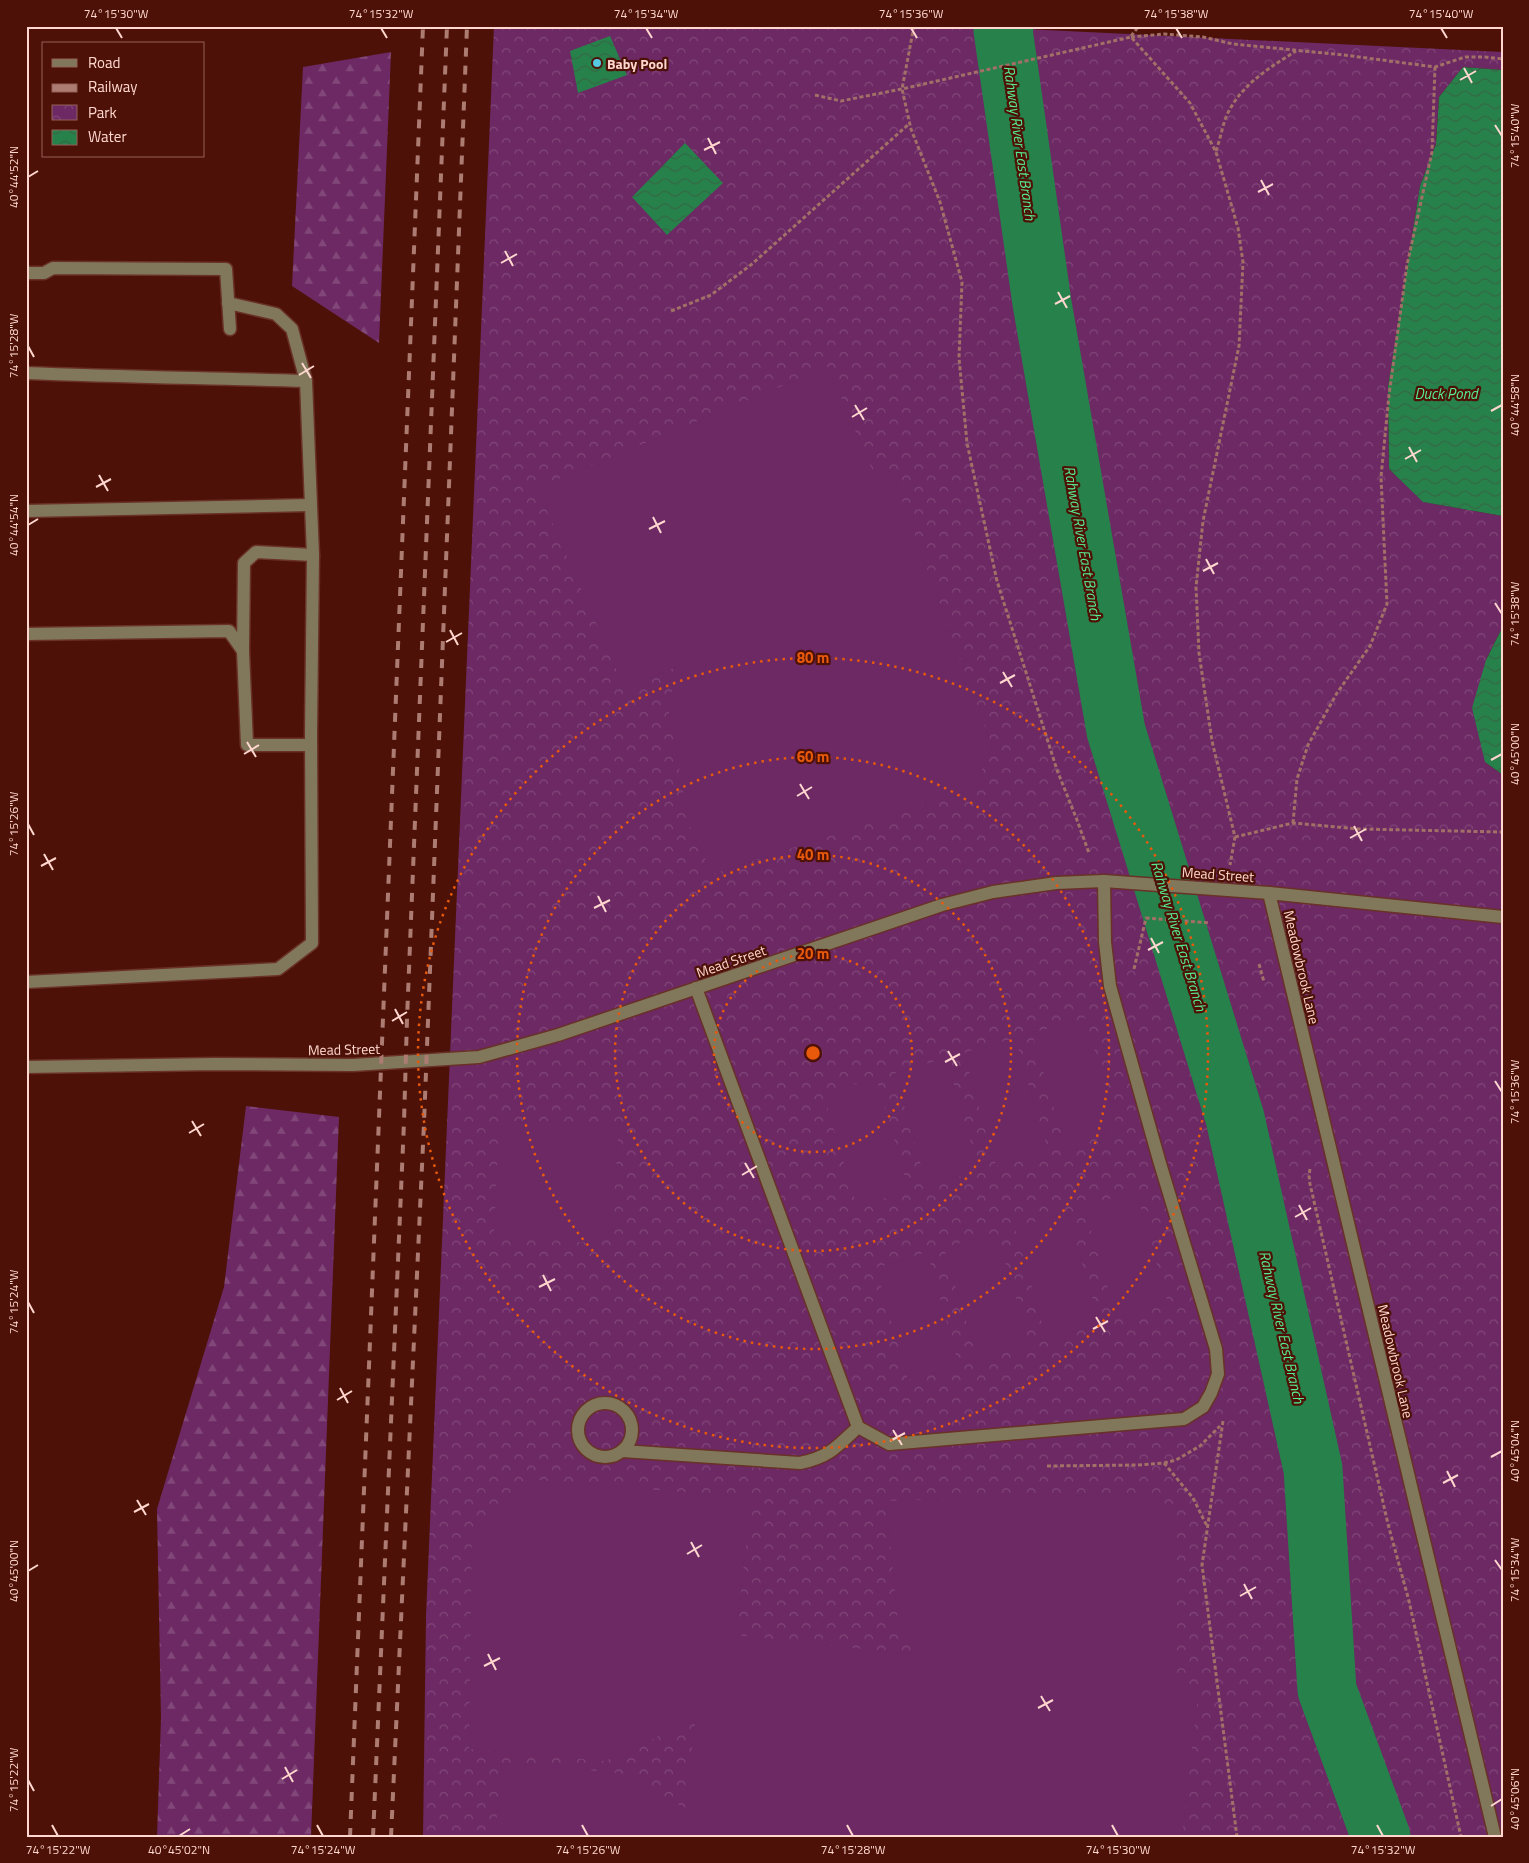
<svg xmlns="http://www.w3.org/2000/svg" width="1529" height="1863" viewBox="0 0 1529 1863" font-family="'Titillium Web',sans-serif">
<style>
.forest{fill:url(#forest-firs)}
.park{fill:url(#park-crowns)}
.pitch{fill:#6c2964}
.water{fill:url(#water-waves)}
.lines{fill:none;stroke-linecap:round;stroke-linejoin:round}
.river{stroke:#26824a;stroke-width:59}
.minor-casing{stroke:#693127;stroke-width:15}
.path{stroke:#a27067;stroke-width:3;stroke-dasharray:4 2.5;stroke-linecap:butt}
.minor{stroke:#81785c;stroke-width:12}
.rail{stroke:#ac7b72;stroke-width:4;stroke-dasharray:9 9;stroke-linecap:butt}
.ticks{fill:none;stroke:#ffd7cf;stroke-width:2}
.ring{fill:none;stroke:#e8590c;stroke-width:2.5;stroke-dasharray:2.5 5}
.poi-dot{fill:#55cae0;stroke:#4d1107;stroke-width:2}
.labels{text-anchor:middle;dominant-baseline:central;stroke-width:4.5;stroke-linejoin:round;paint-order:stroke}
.poi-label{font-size:14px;font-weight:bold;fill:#ffd7cf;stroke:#4d1107;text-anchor:start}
.street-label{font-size:14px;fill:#ffd7cf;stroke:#4d1107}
.water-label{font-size:15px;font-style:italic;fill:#57ed8f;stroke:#4d1107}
.centre{fill:#e8590c;stroke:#4d1107;stroke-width:2.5}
.ring-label{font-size:15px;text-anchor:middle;font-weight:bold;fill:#e8590c;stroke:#4d1107;stroke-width:4.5;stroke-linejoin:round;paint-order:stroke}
.neatline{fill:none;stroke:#ffd7cf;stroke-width:2}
.ticks-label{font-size:12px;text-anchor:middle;fill:#ffd7cf}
</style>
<defs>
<pattern id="forest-firs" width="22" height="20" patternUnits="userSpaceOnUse" patternTransform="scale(1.25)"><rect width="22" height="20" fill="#6c2964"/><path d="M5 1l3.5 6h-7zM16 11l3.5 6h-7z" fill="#824779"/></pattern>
<pattern id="park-crowns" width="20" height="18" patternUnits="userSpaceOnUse" patternTransform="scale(1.25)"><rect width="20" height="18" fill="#6c2964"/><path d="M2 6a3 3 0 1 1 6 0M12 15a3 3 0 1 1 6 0" fill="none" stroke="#824779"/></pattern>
<pattern id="water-waves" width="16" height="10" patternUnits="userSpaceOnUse" patternTransform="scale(1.25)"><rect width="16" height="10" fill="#26824a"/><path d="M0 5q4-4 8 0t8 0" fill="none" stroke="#356845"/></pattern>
</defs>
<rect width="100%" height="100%" fill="#4d1107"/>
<!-- forest -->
<g class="forest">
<polygon points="391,52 379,343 292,286 303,67"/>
<polygon points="246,1106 339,1117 311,1837 157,1837 161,1718 157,1509 224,1287"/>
</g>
<!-- park -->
<polygon class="park" points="494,26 1025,26 1025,29 1503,52 1503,70 1463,67 1439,97 1436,144 1420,186 1388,387 1389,469 1424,502 1503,516 1503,626 1486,660 1485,762 1503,775 1503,1837 423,1837 426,1616"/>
<!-- pitch -->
<g class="pitch">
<polygon points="828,367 875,477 891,470 992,746 974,789 712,874 690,827 667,702 685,663 625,689 537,488"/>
<polygon points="1085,1018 1118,1130 1065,1146 1032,1033"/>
<polygon points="1015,1038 1048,1151 996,1166 964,1053"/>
<polygon points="946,1058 979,1171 927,1186 895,1073"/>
<polygon points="876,1078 909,1191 857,1206 823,1093"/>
<polygon points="499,1121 619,1123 612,1230 593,1243 494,1235"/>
<polygon points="1136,1191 1168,1304 1117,1318 1084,1207"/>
<polygon points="1067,1212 1100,1324 1047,1340 1015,1228"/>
<polygon points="996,1232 1030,1345 978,1360 944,1248"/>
<polygon points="927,1252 959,1366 908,1380 876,1268"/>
<polygon points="526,1479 751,1498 737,1627 734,1635 917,1655 898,1623 886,1501 1159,1493 1175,1524 1173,1683 1199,1686 1182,1837 495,1837 502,1763 619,1773 685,1808 696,1717 693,1720 605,1761 469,1749 472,1533"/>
</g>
<!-- water -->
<g class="water">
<polygon points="610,36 627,75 578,93 570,51"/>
<polygon points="1463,67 1503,70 1503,516 1423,502 1389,469 1388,387 1420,186 1436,144 1439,97"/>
<polygon points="685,143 723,183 667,235 632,197"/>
<polygon points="1503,626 1503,775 1485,762 1472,708 1486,660"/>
</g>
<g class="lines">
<!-- river -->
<polyline class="river" points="1004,26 1003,30 1042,303 1116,731 1235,1118 1313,1469 1327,1690 1381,1837"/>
<defs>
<g id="minor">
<polyline points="26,273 44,273 53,268 226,269 230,329"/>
<polyline points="228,303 276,314 292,329 306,381 313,555"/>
<path d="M26 373C119 377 213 378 306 381"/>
<polyline points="26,511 310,505"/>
<polyline points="26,634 229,631 243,651 244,563 256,552 313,555 311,734 312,943 278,969 26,982"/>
<polyline points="243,651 247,745 311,745"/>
<polyline points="1269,893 1495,1837"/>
<polyline points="696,988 858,1427 889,1444 1184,1419 1203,1407 1211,1393 1218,1374 1216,1349 1159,1160 1110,986 1105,942 1104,881"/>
<polyline points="26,1067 215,1064 353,1065 479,1057 558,1035 942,905 993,892 1056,883 1104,881 1269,893 1503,917"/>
<circle cx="605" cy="1430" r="27"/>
<path d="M622 1451 800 1463C829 1457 837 1447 858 1427"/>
</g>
</defs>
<!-- minor casing -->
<use href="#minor" class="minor-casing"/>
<!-- path -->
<g class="path">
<polyline points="914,26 902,89 911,129 940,202 962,282 959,358 967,443 997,581 1057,770 1077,820 1089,853"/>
<polyline points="1131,36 1139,26"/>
<polyline points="1131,37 1164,34 1203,37 1233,44 1344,55 1435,67 1465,57 1485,57 1503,59"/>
<polyline points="815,95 841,101 902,89 1131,37 1190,103 1216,152 1238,228 1243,262 1239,346 1203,521 1196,587 1199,653 1212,741 1235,837 1230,865"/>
<path d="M1216 151C1220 140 1222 128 1226 117 1240 85 1269 68 1296 51"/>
<polyline points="671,311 711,295 752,264 910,123"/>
<polyline points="1293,823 1297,779 1308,745 1337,693 1370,646 1387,604 1381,477 1389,395 1407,265 1432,152 1435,67"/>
<polyline points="1235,837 1293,823 1359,829 1503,832"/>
<polyline points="1259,964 1264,982"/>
<polyline points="1134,969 1146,918 1210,923"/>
<polyline points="1310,1169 1309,1176 1310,1184 1388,1524 1409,1601 1461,1837"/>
<polyline points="1223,1421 1202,1565 1237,1837"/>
<polyline points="1164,1463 1193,1498 1207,1526"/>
<polyline points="1047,1466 1137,1465 1164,1463 1176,1460 1200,1446 1220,1426"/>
</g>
<!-- minor -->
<use href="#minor" class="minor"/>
<!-- rail -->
<g class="rail">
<polyline points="350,1837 423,26"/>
<polyline points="373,1837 404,1122 407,1019 447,26"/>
<polyline points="391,1837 424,1123 467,26"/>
</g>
</g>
<!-- ticks -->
<path class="ticks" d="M116 28 122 38M381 28 387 38M646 28 652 38M911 28 917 38M1176 28 1182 38M1441 28 1447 38M1464 68 1472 83M1460 80 1476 71M1495 125 1502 136M708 138 716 154M704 150 720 142M28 177 38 171M1261 180 1269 195M1258 192 1273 184M505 251 513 266M501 263 517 254M1058 292 1067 308M1055 304 1070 296M28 346 34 357M302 363 311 378M299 375 314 366M855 405 864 420M1491 411 1502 405M852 417 867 408M1409 447 1417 462M1405 459 1421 450M99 475 108 491M96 487 111 479M653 517 661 533M28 525 38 519M649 529 665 521M1206 559 1214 574M1203 571 1218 563M1495 603 1502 614M450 630 458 645M446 642 462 633M1003 672 1012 687M1000 683 1015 675M247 742 256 757M244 754 259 745M1491 760 1502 754M800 784 809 799M797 796 812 787M28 824 34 835M1354 826 1362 841M1350 838 1366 829M44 854 53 870M41 866 56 858M598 896 606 912M594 908 610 900M1151 938 1159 953M1148 950 1163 942M395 1009 403 1024M392 1021 407 1012M948 1051 957 1066M945 1062 960 1054M1495 1081 1502 1092M192 1121 201 1136M189 1133 204 1124M745 1163 754 1178M742 1175 757 1166M1299 1205 1307 1220M1295 1217 1311 1208M543 1275 551 1291M539 1287 555 1279M28 1302 34 1313M1096 1317 1105 1332M1093 1329 1108 1321M340 1388 348 1403M337 1400 352 1391M893 1430 902 1445M890 1441 905 1433M1491 1457 1502 1451M1447 1471 1455 1487M1443 1483 1458 1475M137 1500 146 1515M134 1512 149 1504M691 1542 699 1557M687 1554 702 1545M1495 1560 1502 1570M28 1571 38 1565M1244 1584 1252 1599M1240 1596 1256 1587M488 1654 496 1670M484 1666 500 1658M1041 1696 1050 1711M1038 1708 1053 1700M285 1767 293 1782M282 1779 297 1770M28 1780 34 1791M1491 1806 1502 1799M52 1825 58 1836M317 1825 323 1836M582 1825 588 1836M847 1825 853 1836M1112 1825 1118 1836M1377 1825 1383 1836M179 1836 190 1829"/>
<!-- distance rings -->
<g class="ring">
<circle cx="813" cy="1053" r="99"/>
<circle cx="813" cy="1053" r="198"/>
<circle cx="813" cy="1053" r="296"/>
<circle cx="813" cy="1053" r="395"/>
</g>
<!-- markers -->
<circle class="poi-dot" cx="597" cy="63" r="5"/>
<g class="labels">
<!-- poi labels -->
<g class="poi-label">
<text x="607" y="63">Baby Pool</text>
</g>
<!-- street labels -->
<g class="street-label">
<text transform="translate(1218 874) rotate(4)">Mead Street</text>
<text transform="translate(731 961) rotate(-19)">Mead Street</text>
<text transform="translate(1302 967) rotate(77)">Meadowbrook Lane</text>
<text transform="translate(344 1049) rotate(-1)">Mead Street</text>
<text transform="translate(1396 1361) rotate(77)">Meadowbrook Lane</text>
</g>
<!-- water labels -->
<g class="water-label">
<text transform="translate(1020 143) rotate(82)">Rahway River East Branch</text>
<text x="1446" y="393">Duck Pond</text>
<text transform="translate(1083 543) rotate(80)">Rahway River East Branch</text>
<text transform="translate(1179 936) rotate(73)">Rahway River East Branch</text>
<text transform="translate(1282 1327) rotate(77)">Rahway River East Branch</text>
</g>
</g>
<circle cx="813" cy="1053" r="8" class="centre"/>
<g class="ring-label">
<text x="813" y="663">80 m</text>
<text x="813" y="762">60 m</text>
<text x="813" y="860">40 m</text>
<text x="813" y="959">20 m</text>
</g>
<!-- border -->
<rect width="1529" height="1863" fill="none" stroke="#4d1107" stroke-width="55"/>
<!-- legend -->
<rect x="42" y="42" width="162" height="115" fill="#4d1107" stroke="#946057"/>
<rect x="52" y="59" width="25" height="8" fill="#81785c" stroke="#946057"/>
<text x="88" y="68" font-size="15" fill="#ffd7cf">Road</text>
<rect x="52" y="84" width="25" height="8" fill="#ac7b72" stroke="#946057"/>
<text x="88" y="92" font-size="15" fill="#ffd7cf">Railway</text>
<rect x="52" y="105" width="25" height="15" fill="url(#park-crowns)" stroke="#946057"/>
<text x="88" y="118" font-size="15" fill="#ffd7cf">Park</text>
<rect x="52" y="130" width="25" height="15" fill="url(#water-waves)" stroke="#946057"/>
<text x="88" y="142" font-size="15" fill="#ffd7cf">Water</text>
<rect x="28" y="28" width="1474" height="1808" class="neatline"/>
<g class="ticks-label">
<text x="116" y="18">74°15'30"W</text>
<text x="381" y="18">74°15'32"W</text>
<text x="646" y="18">74°15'34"W</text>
<text x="911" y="18">74°15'36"W</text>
<text x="1176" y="18">74°15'38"W</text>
<text x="1441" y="18">74°15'40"W</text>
<text transform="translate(1515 136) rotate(-90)" y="4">74°15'40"W</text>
<text transform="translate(14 177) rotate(-90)" y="4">40°44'52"N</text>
<text transform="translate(14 346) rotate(-90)" y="4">74°15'28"W</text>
<text transform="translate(1515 405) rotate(-90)" y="4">40°44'58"N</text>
<text transform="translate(14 525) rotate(-90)" y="4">40°44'54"N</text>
<text transform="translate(1515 614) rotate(-90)" y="4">74°15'38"W</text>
<text transform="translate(1515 754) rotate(-90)" y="4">40°45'00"N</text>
<text transform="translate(14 824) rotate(-90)" y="4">74°15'26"W</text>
<text transform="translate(1515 1092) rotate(-90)" y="4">74°15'36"W</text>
<text transform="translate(14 1302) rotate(-90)" y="4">74°15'24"W</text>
<text transform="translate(1515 1451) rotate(-90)" y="4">40°45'04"N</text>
<text transform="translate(1515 1570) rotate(-90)" y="4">74°15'34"W</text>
<text transform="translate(14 1571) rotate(-90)" y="4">40°45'00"N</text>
<text transform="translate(14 1780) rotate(-90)" y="4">74°15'22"W</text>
<text transform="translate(1515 1799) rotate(-90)" y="4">40°45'06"N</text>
<text x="58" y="1854">74°15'22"W</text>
<text x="179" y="1854">40°45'02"N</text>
<text x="323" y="1854">74°15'24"W</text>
<text x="588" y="1854">74°15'26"W</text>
<text x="853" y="1854">74°15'28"W</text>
<text x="1118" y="1854">74°15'30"W</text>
<text x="1383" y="1854">74°15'32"W</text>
</g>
</svg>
